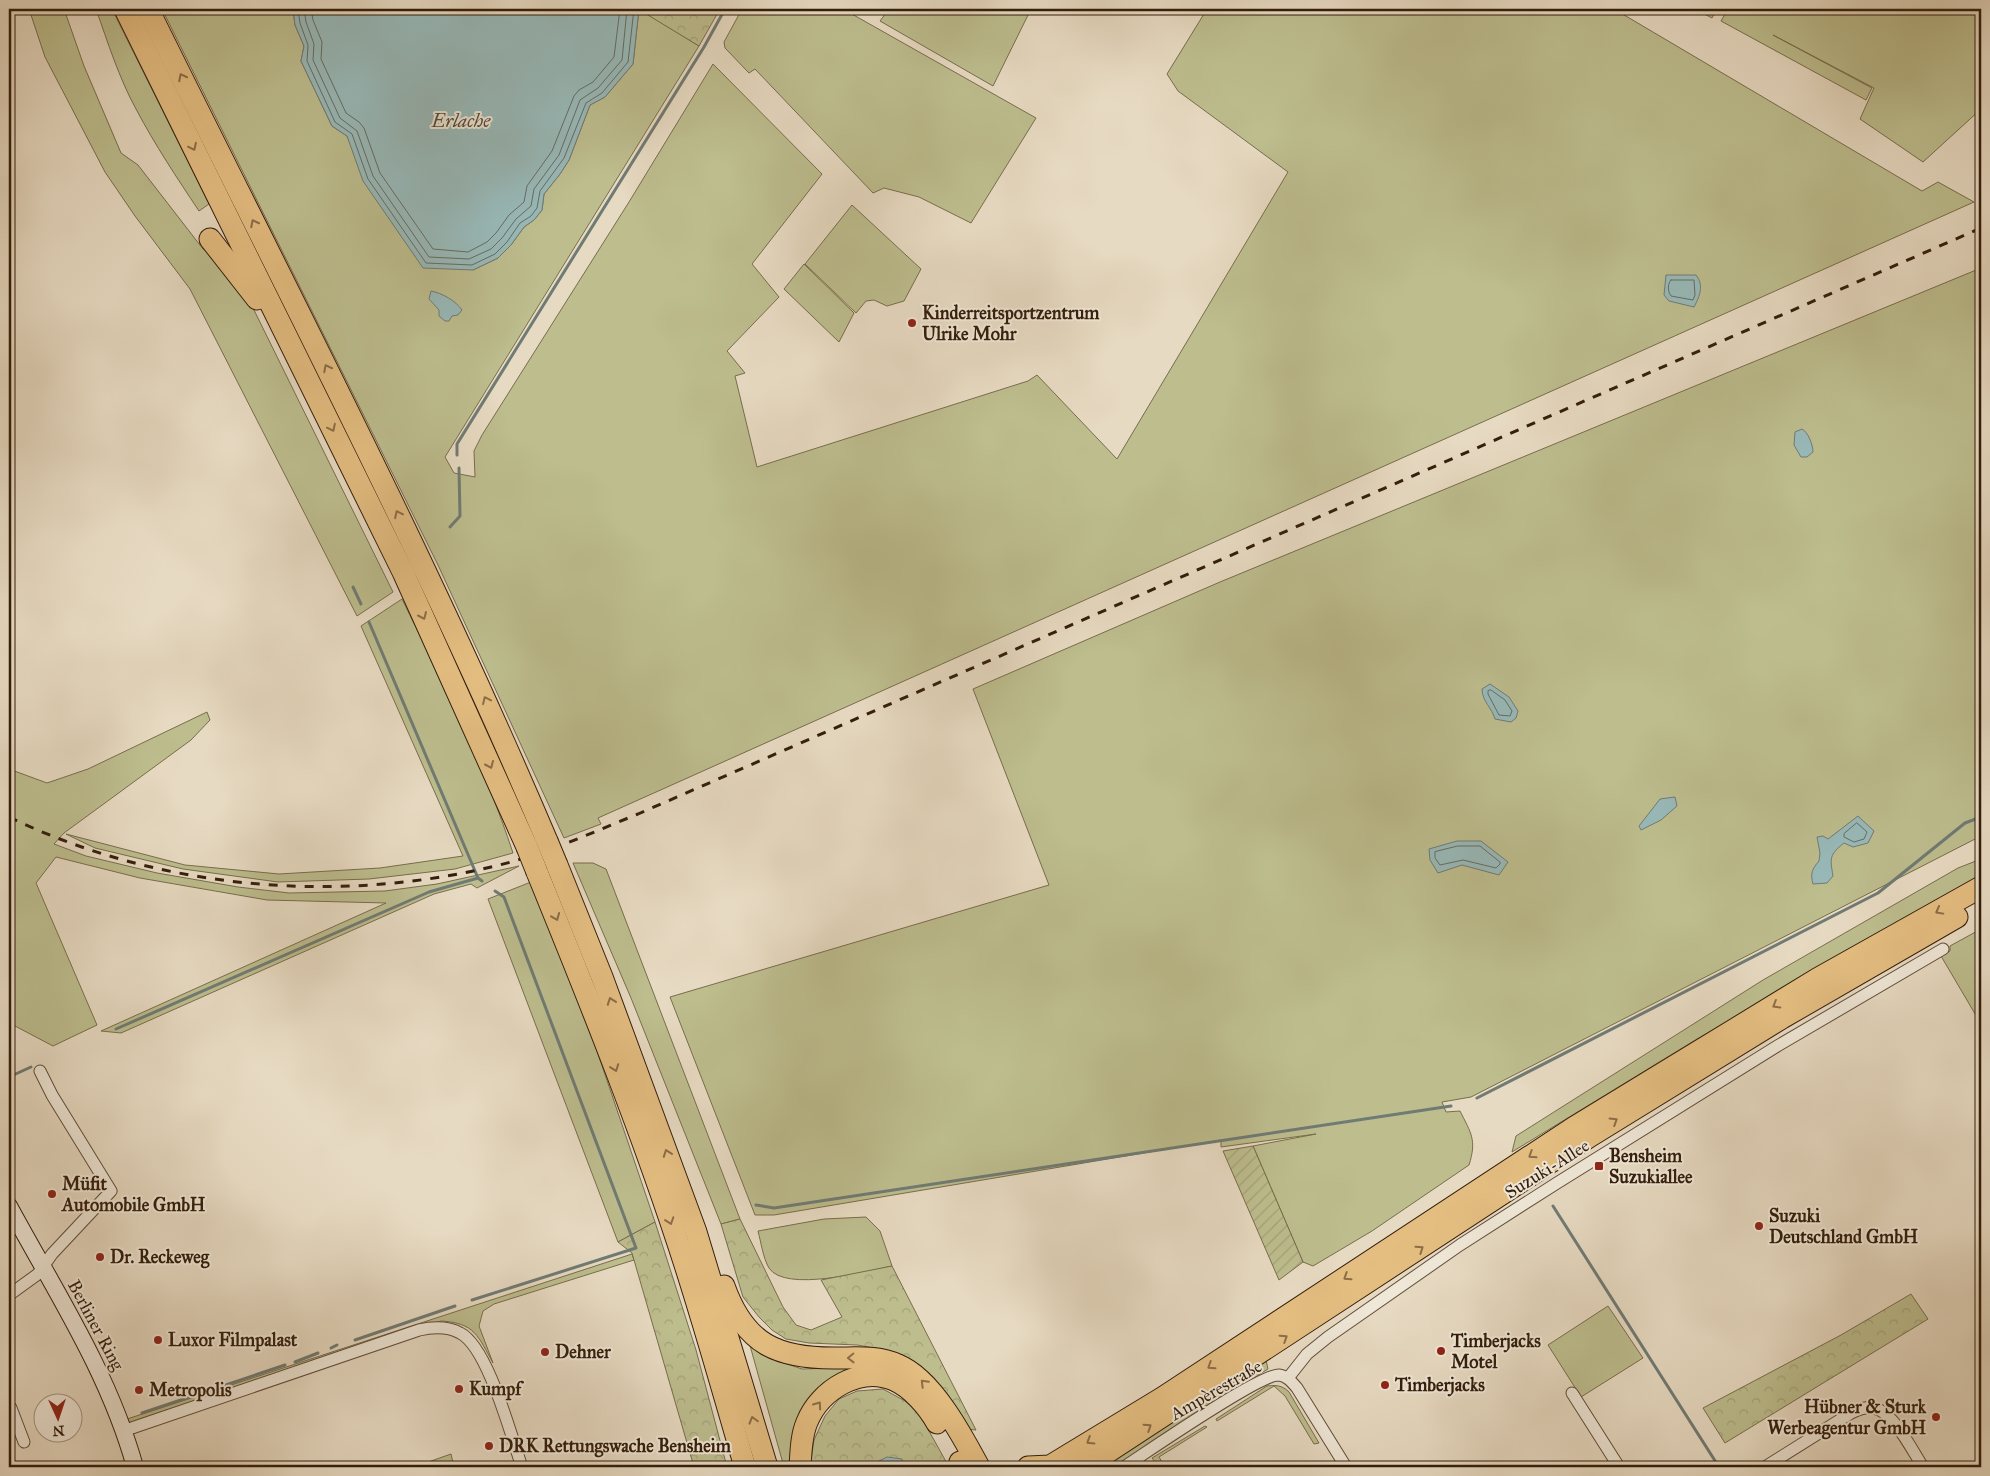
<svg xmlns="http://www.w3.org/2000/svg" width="1990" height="1476" viewBox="0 0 1990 1476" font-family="'IM FELL Great Primer',serif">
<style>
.green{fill:#bdbd8e;stroke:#786d4c}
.forest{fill:url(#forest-crowns);stroke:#786d4c}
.garden{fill:url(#garden-furrows);stroke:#786d4c}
.water{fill:#98baba;stroke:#707b74}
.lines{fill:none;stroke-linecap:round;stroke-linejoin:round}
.shore{stroke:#666c62;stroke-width:1}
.stream{stroke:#707b74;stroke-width:3}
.street-casing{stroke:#604c39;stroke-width:13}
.secondary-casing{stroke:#331d0b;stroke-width:18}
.highway-casing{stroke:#331d0b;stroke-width:23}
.street{stroke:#efe7d7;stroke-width:11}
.secondary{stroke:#efe7d7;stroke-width:16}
.highway{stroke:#e4bd81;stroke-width:21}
.rail{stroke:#331d0b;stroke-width:3;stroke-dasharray:9 9;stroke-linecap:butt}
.highway-bridge-casing{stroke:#331d0b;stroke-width:23;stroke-linecap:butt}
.highway-bridge{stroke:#e4bd81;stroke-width:21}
.oneway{stroke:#8c6d46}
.poi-dot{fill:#8f2418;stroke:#efe7d7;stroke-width:2}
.labels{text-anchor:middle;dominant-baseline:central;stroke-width:4;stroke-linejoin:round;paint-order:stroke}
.poi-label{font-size:18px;font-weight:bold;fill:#331d0b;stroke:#efe7d7;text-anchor:start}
.street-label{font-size:18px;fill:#331d0b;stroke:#efe7d7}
.water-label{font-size:19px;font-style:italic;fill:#514c40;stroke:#efe7d7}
</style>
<defs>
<pattern id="forest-crowns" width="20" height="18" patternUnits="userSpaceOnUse" patternTransform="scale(1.25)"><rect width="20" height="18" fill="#bdbd8e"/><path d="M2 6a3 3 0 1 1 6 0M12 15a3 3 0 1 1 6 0" fill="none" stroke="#a3a279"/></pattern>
<pattern id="garden-furrows" width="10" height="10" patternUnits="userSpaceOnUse" patternTransform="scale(1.25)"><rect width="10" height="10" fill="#bdbd8e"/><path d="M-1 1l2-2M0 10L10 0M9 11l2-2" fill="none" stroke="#a3a279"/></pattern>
</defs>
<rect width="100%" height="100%" fill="#e7dac2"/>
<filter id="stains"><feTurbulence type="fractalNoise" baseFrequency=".004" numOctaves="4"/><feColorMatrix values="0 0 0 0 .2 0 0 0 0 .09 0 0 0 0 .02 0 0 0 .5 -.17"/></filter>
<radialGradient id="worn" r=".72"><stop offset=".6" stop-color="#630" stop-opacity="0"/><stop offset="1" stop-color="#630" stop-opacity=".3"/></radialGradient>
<!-- green -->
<g class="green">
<polygon points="29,9 64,9 84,66 121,153 138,165 203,249 218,259 252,306 393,592 357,616 190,289 135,216 105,172 45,57"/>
<path d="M96 9H112L209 204 199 211C177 178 155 145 136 109 119 78 108 43 96 9Z"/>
<polygon points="162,9 293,9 295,25 304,46 301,61 332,126 347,136 354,151 473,270 498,258 511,245 524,227 534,220 542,210 544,194 560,174 569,160 590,105 605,97 633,64 639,9 699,46 445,457 454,473 475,477 474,451 482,435 629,202 713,64 822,174 752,264 779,297 727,351 745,373 735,376 757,467 1028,381 1037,375 1117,459 1288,172 1178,91 1167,74 1207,9 1614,9 1922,191 1938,182 1974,202 598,818 601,824 564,838 438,565"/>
<polygon points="742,9 843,9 1036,118 971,223 919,197 884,188 873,193 755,69 749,73 725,48 724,42"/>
<polygon points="889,9 1031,9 993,86 880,21"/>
<polygon points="1695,9 1717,9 1712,18"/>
<polygon points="1728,9 1981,9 1981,109 1923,162 1860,119 1874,88 1773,35 1872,88 1866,100 1721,21"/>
<polygon points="852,205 921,269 904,301 887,306 874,300 866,301 856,313 805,264"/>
<polygon points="804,264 854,313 839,342 784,289"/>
<path d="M1981 268V836L1471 1097 1442 1102 1446 1112 1460 1111C1471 1133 1477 1140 1469 1165L1372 1231 1313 1266 1303 1262 1253 1146 1316 1134 1221 1147V1140L774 1215H755L670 997 1049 885 973 689 1220 582Z"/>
<path d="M402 599C443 682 484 765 513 853L455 869 369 879 278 882 183 869 95 848 66 834 185 865 279 874 380 868 463 856 361 626Z"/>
<polygon points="207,712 210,720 191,740 64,833 54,844 86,856 157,873 238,887 289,893 385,891 437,884 519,866 477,888 471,884 434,894 121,1033 101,1031 386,903 267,900 140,878 56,857 36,883 97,1025 53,1046 15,1026 9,1015 9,769 47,783 88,769"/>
<polygon points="1981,859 1981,875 1697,1039 1512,1152 1516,1136 1763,980 1958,868"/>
<polygon points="573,863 593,863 606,869 740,1219 721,1224 631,998"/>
<polygon points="531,882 595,1045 655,1222 618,1242 488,899"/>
<polygon points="1981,929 1981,1024 1941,956 1950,951 1950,946"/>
<path d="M866 1217 880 1231 892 1266C868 1271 785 1293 769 1268 763 1258 761 1242 758 1231L824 1219Z"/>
<path d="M632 1254 634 1260 494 1304 483 1311 479 1326 493 1363C478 1336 475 1323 441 1321L129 1424 127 1419Z"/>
<polygon points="1608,1306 1643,1358 1581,1397 1548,1345"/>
<polygon points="749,1342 767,1357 802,1369 835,1368 874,1370 829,1380 796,1467 784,1467"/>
<polygon points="1266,1360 1268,1369 1113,1467 1095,1467"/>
<path d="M1267 1386C1276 1385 1282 1385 1289 1392L1319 1443 1314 1444 1285 1396 1274 1386 1217 1421 1216 1419Z"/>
<polygon points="1205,1426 1207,1427 1159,1457 1165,1467 1159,1467 1152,1458"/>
<polygon points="451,1454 454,1467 414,1467"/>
</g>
<!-- forest -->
<g class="forest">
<polygon points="638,9 720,9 699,46"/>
<polygon points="740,1219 783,1307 796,1325 811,1330 842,1317 821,1280 892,1266 976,1430 966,1429 928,1375 908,1358 886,1350 857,1345 809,1343 786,1339 772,1330 759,1317 743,1297 721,1224"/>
<polygon points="655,1222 696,1350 727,1467 694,1467 634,1260 632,1253 618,1242"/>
<polygon points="1911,1294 1928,1319 1725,1443 1703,1408 1841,1335"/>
<polygon points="883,1389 905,1401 919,1413 949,1467 810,1467 814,1440 825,1416 839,1399 857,1391"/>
</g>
<!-- garden -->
<polygon class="garden" points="1253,1146 1303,1262 1279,1280 1223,1151"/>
<!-- water -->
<g class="water">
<polygon points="293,9 639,9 633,64 605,97 590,105 569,160 560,174 544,194 542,210 534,220 524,227 511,245 498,258 473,270 423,268 363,181 347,136 332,126 301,61 304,46 295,25"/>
<path d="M1666 275H1696C1704 285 1700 296 1694 307L1669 301 1664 295Z"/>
<path d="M431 291C442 293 456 301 462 310L458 315 452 316 449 321H445L439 316V310L429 299Z"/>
<path d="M1802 429C1808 432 1813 445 1813 452L1807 457H1801L1794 445 1795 432Z"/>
<path d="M1490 684 1509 697 1518 711 1516 718 1511 722 1495 719C1492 708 1482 701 1482 689Z"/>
<polygon points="1675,797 1677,806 1661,820 1641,830 1639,826 1660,799"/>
<path d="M1858 816 1874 831 1868 843 1853 847 1844 843C1829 855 1830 858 1833 876L1827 883 1813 884C1810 874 1812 869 1819 861L1820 853 1817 837 1823 836 1828 839Z"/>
<polygon points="1457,841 1481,841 1508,862 1499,875 1462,865 1438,873 1430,860 1429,849"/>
<polygon points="887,1457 902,1459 903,1467 873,1467 873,1464"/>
</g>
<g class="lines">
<!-- shore -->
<g class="shore">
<polyline points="298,9 300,23 308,45 307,61 335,122 352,134 368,179 426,263 472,265 495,254 507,242 520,223 531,216 537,208 540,191 564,158 586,103 602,93 628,62 634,9"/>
<polyline points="304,9 306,22 314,44 313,60 340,118 357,131 373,176 429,257 469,259 491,249 502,238 516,219 531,206 534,189 559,155 580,100 598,88 622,60 627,9"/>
<polyline points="311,9 313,20 322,42 321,59 346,113 359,122 364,128 380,173 433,249 468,252 487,242 496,233 509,215 524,202 527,186 552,151 574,96 579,90 593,82 614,57 620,9"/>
<path d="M1671 280H1694L1695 295 1693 300 1671 296C1668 292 1667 284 1671 280Z"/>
<polygon points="1491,690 1505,700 1512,711 1510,716 1499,715 1488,694 1488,691"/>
<polygon points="1857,823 1867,832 1864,839 1854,842 1844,837 1844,834"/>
<polygon points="1458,846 1480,846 1500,862 1500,864 1496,868 1463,860 1440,865 1435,858 1435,852"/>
</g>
<!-- stream -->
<g class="stream">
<polyline points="457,455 457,444 704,47 725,9"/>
<polyline points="450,527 460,516 459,468"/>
<polyline points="353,587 361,604"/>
<polyline points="369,622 478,878"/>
<polyline points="116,1029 429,892 478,878 482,881"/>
<polyline points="9,1077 31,1067"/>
<polyline points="1477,1098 1878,893 1965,823 1981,817"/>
<polyline points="756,1205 774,1208 1451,1106"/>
<polyline points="1553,1206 1719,1467"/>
<polyline points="472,1300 636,1248 504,897 495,891"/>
<polyline points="355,1340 455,1306"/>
<polyline points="331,1348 337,1345"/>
<polyline points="295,1362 318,1353"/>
<polyline points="142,1413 285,1365"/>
</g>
<defs>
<g id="street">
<polyline points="9,1295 38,1274 52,1254 111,1191 52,1095 40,1071"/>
<polyline points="1288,1378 1307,1354 1328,1337 1460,1245 1557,1183 1779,1045 1943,949"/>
<polyline points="1572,1393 1619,1467"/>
<polyline points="9,1409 11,1408 24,1442"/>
<path d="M123 1431 419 1330C433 1327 447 1326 460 1333 488 1347 511 1436 522 1467"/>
<path d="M1124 1467C1147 1452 1260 1374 1279 1375 1287 1376 1292 1382 1297 1388L1346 1467"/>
<path d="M1765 1467 1851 1413C1858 1410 1866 1406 1874 1408 1893 1411 1913 1452 1923 1467"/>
</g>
<path id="secondary" d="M9 1206C55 1291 109 1373 135 1467"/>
<g id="highway">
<polyline points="125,9 403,572 527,847"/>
<path d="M148 9C284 285 427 558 547 841"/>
<polyline points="210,239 257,299"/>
<polyline points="557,865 602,977 696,1232 767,1467"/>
<path d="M537 872C590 1002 643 1134 686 1268 707 1334 726 1401 745 1467"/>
<path d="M724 1286C745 1345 778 1359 838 1358 858 1358 879 1356 898 1365 932 1379 962 1435 979 1467"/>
<polyline points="960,1462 961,1467"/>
<path d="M800 1467C801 1452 801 1436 807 1422 820 1390 860 1365 894 1380 912 1388 928 1407 937 1423"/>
<polyline points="1028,1467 1050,1466 1162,1398 1573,1128 1817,979 1981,887"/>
<polyline points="1085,1467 1592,1135 1782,1018 1957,917"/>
</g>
</defs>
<!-- street casing -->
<use href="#street" class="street-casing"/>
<!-- secondary casing -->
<use href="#secondary" class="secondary-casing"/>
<!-- highway casing -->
<use href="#highway" class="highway-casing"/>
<!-- street -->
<use href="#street" class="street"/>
<!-- secondary -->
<use href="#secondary" class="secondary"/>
<!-- highway -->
<use href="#highway" class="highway"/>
<!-- rail -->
<path class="rail" d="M9 817C162 891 346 906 511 862 554 850 596 831 638 814L1981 228"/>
<defs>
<g id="highway-bridge">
<polyline points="547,841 557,865"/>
<polyline points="527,847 537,872"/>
</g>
</defs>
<!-- highway-bridge casing -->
<use href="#highway-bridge" class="highway-bridge-casing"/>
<!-- highway-bridge -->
<use href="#highway-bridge" class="highway-bridge"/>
</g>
<!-- one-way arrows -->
<defs><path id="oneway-chevron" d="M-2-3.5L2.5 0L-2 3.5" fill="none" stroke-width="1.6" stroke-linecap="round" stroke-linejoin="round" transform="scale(1.25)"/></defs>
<g class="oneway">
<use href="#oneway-chevron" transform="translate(182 77) rotate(-117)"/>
<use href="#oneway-chevron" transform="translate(193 147) rotate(64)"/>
<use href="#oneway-chevron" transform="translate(254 223) rotate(-117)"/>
<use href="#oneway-chevron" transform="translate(327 368) rotate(-117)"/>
<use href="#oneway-chevron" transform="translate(332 428) rotate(64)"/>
<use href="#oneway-chevron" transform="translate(398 514) rotate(-116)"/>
<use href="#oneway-chevron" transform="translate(423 616) rotate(66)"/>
<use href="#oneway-chevron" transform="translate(486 700) rotate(-115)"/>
<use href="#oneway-chevron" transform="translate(490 765) rotate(66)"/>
<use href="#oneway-chevron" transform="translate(1939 911) rotate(151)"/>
<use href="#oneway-chevron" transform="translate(556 917) rotate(68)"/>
<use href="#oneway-chevron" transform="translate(611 1001) rotate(-110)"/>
<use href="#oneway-chevron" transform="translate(1776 1005) rotate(149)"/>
<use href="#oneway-chevron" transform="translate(615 1068) rotate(70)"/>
<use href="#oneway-chevron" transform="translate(1614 1121) rotate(-32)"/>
<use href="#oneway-chevron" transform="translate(667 1153) rotate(-110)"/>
<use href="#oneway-chevron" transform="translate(1532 1155) rotate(147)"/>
<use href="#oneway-chevron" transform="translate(670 1221) rotate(71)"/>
<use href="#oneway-chevron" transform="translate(1420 1249) rotate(-34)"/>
<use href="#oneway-chevron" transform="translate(1347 1277) rotate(147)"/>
<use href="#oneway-chevron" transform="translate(1284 1338) rotate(-33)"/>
<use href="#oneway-chevron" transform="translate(851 1358) rotate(179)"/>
<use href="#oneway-chevron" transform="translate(1211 1366) rotate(147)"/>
<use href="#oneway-chevron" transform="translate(924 1383) rotate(-135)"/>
<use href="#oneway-chevron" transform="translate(818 1405) rotate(-55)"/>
<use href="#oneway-chevron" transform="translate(753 1420) rotate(-106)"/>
<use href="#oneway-chevron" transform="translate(1148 1427) rotate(-33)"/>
<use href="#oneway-chevron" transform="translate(1090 1441) rotate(148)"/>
</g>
<!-- markers -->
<g class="poi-dot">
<circle cx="912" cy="323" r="5"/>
<rect x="1594" y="1161" width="10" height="10" rx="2.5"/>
<circle cx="52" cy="1194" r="5"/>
<circle cx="1759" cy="1226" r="5"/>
<circle cx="100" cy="1257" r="5"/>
<circle cx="158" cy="1340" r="5"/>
<circle cx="1441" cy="1351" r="5"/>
<circle cx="545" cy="1352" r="5"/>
<circle cx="1385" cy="1385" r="5"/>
<circle cx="459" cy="1389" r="5"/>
<circle cx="139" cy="1390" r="5"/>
<circle cx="1936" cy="1417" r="5"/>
<circle cx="489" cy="1446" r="5"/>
</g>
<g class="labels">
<!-- poi labels -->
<g class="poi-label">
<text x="922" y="313">Kinderreitsportzentrum<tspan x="922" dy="21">Ulrike Mohr</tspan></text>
<text x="1609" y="1156">Bensheim<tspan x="1609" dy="21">Suzukiallee</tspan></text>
<text x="62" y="1184">Müfit<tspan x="62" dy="21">Automobile GmbH</tspan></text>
<text x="1769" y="1216">Suzuki<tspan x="1769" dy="21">Deutschland GmbH</tspan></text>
<text x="110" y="1257">Dr. Reckeweg</text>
<text x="168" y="1340">Luxor Filmpalast</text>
<text x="1451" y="1341">Timberjacks<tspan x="1451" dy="21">Motel</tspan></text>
<text x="555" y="1352">Dehner</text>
<text x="1395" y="1385">Timberjacks</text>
<text x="469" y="1389">Kumpf</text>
<text x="149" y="1390">Metropolis</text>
<text x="1926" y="1407" text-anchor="end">Hübner &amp; Sturk<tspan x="1926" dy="21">Werbeagentur GmbH</tspan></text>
<text x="499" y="1446">DRK Rettungswache Bensheim</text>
</g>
<!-- street labels -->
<g class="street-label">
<text transform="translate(1547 1169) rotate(-32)">Suzuki-Allee</text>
<text transform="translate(96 1325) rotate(62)">Berliner Ring</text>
<text transform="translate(1216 1390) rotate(-30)">Ampèrestraße</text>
</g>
<!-- water labels -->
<g class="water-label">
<text x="461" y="120">Erlache</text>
</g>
</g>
<!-- margin -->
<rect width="1990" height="1476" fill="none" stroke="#e7dac2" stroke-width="30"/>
<rect x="10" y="10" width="1970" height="1456" fill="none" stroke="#331d0b" stroke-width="2.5"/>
<rect x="15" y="15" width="1960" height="1446" fill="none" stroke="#331d0b"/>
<!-- north arrow -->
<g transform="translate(58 1418) rotate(177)"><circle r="24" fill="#efe7d7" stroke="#a49685"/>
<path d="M0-4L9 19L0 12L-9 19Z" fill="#8f2418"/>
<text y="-8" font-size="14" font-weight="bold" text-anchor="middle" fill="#331d0b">N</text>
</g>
<rect width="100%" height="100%" filter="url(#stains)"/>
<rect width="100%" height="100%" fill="url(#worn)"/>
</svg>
